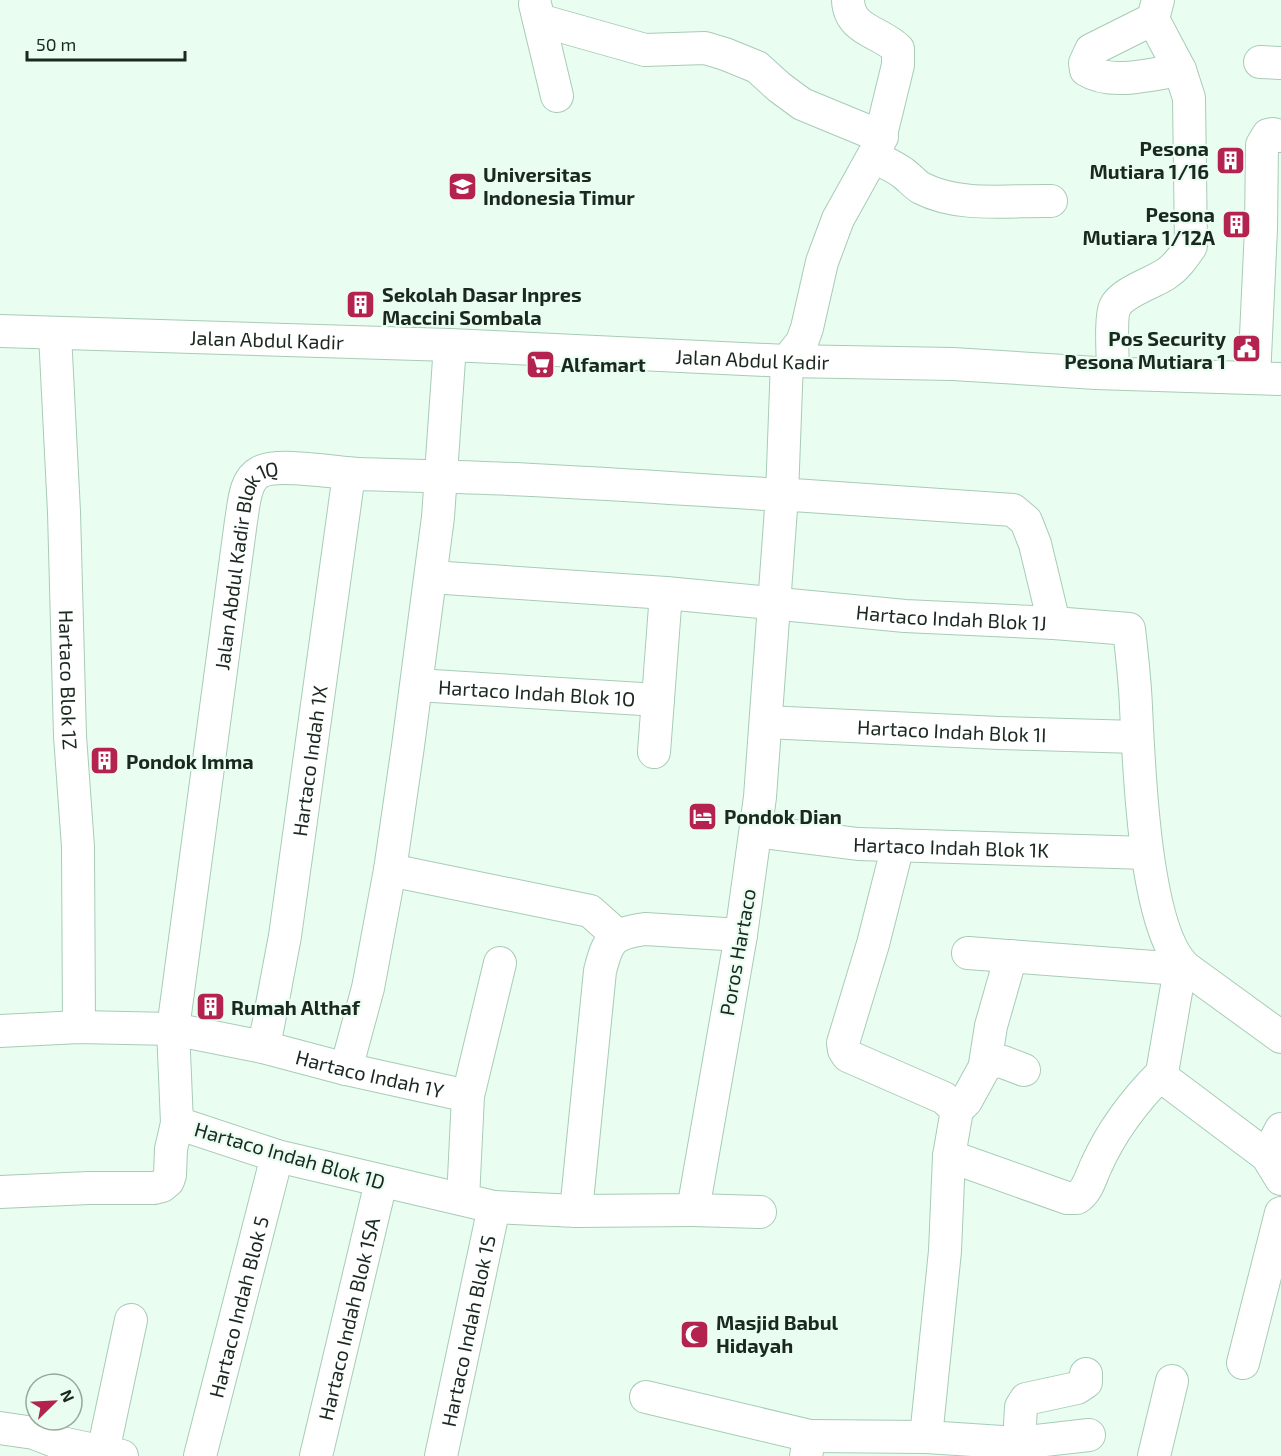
<svg xmlns="http://www.w3.org/2000/svg" width="1281" height="1456" viewBox="0 0 1281 1456" font-family="'Exo 2',sans-serif">
<style>
.lines{fill:none;stroke-linecap:round;stroke-linejoin:round}
.minor-casing{stroke:#a8cbb7;stroke-width:34}
.minor{stroke:#fff;stroke-width:32}
.labels{text-anchor:middle;dominant-baseline:central;stroke-width:4.5;stroke-linejoin:round;paint-order:stroke}
.poi-label{font-size:20px;font-weight:bold;fill:#1a2820;stroke:#e9fef1;text-anchor:start}
.street-label{font-size:20px;fill:#1a2820;stroke:#e9fef1}
</style>
<rect width="100%" height="100%" fill="#e9fef1"/>
<g class="lines">
<defs>
<g id="minor">
<path id="s1" d="M848 0C849 31 880 31 898 49V65L878 147 838 219 822 262 807 328 802 342 787 361 782 495 760 797 741 935 693 1210 576 1211 494 1207 277 1156 177 1123 173 1029 241 521C244 505 244 480 260 472 278 462 336 473 359 474 417 476 475 477 532 480 616 484 699 490 782 495H793L1013 510 1026 521 1035 544 1054 623"/>
<polyline points="535,4 557,96"/>
<path d="M1153 19 1091 50 1085 63 1086 70C1112 86 1151 74 1180 70"/>
<polyline points="539,20 645,50 705,48 725,54 757,67 779,87 802,104 882,137"/>
<polyline points="1260,62 1281,63"/>
<path d="M874 157C883 162 894 166 903 173 909 177 914 184 921 188 960 208 1009 200 1051 201"/>
<path id="s2" d="M0 331 450 345 787 361 953 364 1096 373 1281 379"/>
<path id="s3" d="M55 334 64 512 70 736 78 847 79 1027"/>
<path d="M1113 373C1113 359 1110 317 1115 307 1122 292 1153 283 1166 274 1177 267 1184 256 1191 246L1189 98 1180 70 1153 19 1158 0"/>
<polyline points="1254,378 1261,229 1262,145 1268,135 1273,134 1281,136"/>
<path id="s4" d="M431 577 666 593 905 616 1054 623 1129 629C1132 655 1135 681 1136 707 1139 765 1144 930 1186 968L1281 1037"/>
<path id="s5" d="M417 685 658 700"/>
<path id="s6" d="M766 722 999 733 1137 737"/>
<polyline points="654,752 666,593"/>
<path id="s7" d="M756 831 858 844 1147 853"/>
<polyline points="898,845 873,944 843,1043 844,1050 848,1056 944,1098 957,1110 949,1156 945,1251 926,1437 1019,1443 1089,1435"/>
<polyline points="390,870 590,911 618,936"/>
<polyline points="968,953 1180,969"/>
<polyline points="1181,963 1162,1073 1166,1080 1267,1156 1281,1179"/>
<path id="s8" d="M0 1031 79 1027 173 1029 263 1047 346 1069 468 1096 463 1199"/>
<path id="s9" d="M263 1047 268 1026 285 936 349 474"/>
<polyline points="985,1064 991,1026 1011,956"/>
<polyline points="346,1069 368,988 390,870 408,746 438,517 450,345"/>
<polyline points="468,1096 500,963"/>
<polyline points="957,1110 966,1101 988,1061 1003,1062 1024,1070"/>
<path d="M949 1156 1067 1198H1077C1088 1191 1091 1176 1096 1166 1112 1130 1134 1101 1162 1073"/>
<polyline points="1267,1156 1281,1129"/>
<polyline points="0,1192 89,1188 154,1188 162,1186 168,1181 170,1175 171,1149 177,1123"/>
<polyline points="693,1210 760,1212"/>
<path d="M576 1211 600 971C608 939 612 934 645 929L741 935"/>
<polyline points="1243,1363 1281,1213"/>
<polyline points="646,1397 810,1436 806,1456"/>
<polyline points="0,1428 34,1433 57,1442 122,1456"/>
<polyline points="810,1436 926,1437"/>
<polyline points="1019,1443 1021,1407 1026,1399 1077,1388 1086,1382 1086,1374"/>
<polyline points="103,1452 131,1320"/>
<path id="s10" d="M200 1456 277 1156"/>
<path id="s11" d="M316 1456 381 1182"/>
<path id="s12" d="M441 1456 494 1207"/>
<polyline points="1154,1456 1172,1381"/>
</g>
</defs>
<!-- minor casing -->
<use href="#minor" class="minor-casing"/>
<!-- minor -->
<use href="#minor" class="minor"/>
</g>
<!-- icons -->
<defs>
<symbol id="building-square" viewBox="-11 -11 22 22"><rect x="-9" y="-9" width="18" height="18" rx="4" fill="#b4234f" stroke="#e9fef1"/><path d="M-4-6H4V6H1V3H-1V6H-4ZM-2.5-4.3h1.7v1.8h-1.7ZM.8-4.3h1.7v1.8H.8ZM-2.5-1h1.7V.8h-1.7ZM.8-1h1.7V.8H.8Z" fill="#fff"/></symbol>
<symbol id="university-square" viewBox="-11 -11 22 22"><rect x="-9" y="-9" width="18" height="18" rx="4" fill="#b4234f" stroke="#e9fef1"/><path d="M0-5L7-2L0 1L-7-2ZM-4 1L0 2.5L4 1V4Q0 6-4 4Z" fill="#fff"/></symbol>
<symbol id="civic-square" viewBox="-11 -11 22 22"><rect x="-9" y="-9" width="18" height="18" rx="4" fill="#b4234f" stroke="#e9fef1"/><path d="M-.6-6.5H3V-4.5H.6V-3L4-1V1h2V6H-6V1h2V-1L-.6-3ZM-1.2 2.5V6h2.4V2.5Z" fill="#fff"/></symbol>
<symbol id="supermarket-square" viewBox="-11 -11 22 22"><rect x="-9" y="-9" width="18" height="18" rx="4" fill="#b4234f" stroke="#e9fef1"/><path d="M-6-5.5h2.5l.6 2H6L4.5 2H-2.5L-4.4-4H-6ZM-1.5 3.2a1.3 1.3 0 1 0 .1 0ZM3 3.2a1.3 1.3 0 1 0 .1 0Z" fill="#fff"/></symbol>
<symbol id="hotel-square" viewBox="-11 -11 22 22"><rect x="-9" y="-9" width="18" height="18" rx="4" fill="#b4234f" stroke="#e9fef1"/><path d="M-6-4.5h1.5V1H6V5H4.5V3h-9V5H-6ZM-4 0a1.8 1.8 0 1 1 3.6 0ZM.5 0V-2.5h3Q6-2.5 6 0Z" fill="#fff"/></symbol>
<symbol id="mosque-square" viewBox="-11 -11 22 22"><rect x="-9" y="-9" width="18" height="18" rx="4" fill="#b4234f" stroke="#e9fef1"/><path d="M3.5-4.9A6 6 0 1 0 3.5 4.9A5 5 0 1 1 3.5-4.9Z" fill="#fff"/></symbol>
</defs>
<g fill-rule="evenodd">
<use href="#building-square" x="1214" y="144" width="33" height="33"/>
<use href="#university-square" x="446" y="170" width="33" height="33"/>
<use href="#building-square" x="1220" y="208" width="33" height="33"/>
<use href="#building-square" x="344" y="288" width="33" height="33"/>
<use href="#civic-square" x="1230" y="332" width="33" height="33"/>
<use href="#supermarket-square" x="524" y="348" width="33" height="33"/>
<use href="#building-square" x="88" y="744" width="33" height="33"/>
<use href="#hotel-square" x="686" y="800" width="33" height="33"/>
<use href="#building-square" x="194" y="990" width="33" height="33"/>
<use href="#mosque-square" x="678" y="1318" width="33" height="33"/>
</g>
<g class="labels">
<!-- poi labels -->
<g class="poi-label">
<text x="1209" y="148" text-anchor="end">Pesona<tspan x="1209" dy="23">Mutiara 1/16</tspan></text>
<text x="483" y="174">Universitas<tspan x="483" dy="23">Indonesia Timur</tspan></text>
<text x="1215" y="214" text-anchor="end">Pesona<tspan x="1215" dy="23">Mutiara 1/12A</tspan></text>
<text x="382" y="294">Sekolah Dasar Inpres<tspan x="382" dy="23">Maccini Sombala</tspan></text>
<text x="1226" y="338" text-anchor="end">Pos Security<tspan x="1226" dy="23">Pesona Mutiara 1</tspan></text>
<text x="561" y="364">Alfamart</text>
<text x="126" y="761">Pondok Imma</text>
<text x="724" y="816">Pondok Dian</text>
<text x="231" y="1007">Rumah Althaf</text>
<text x="716" y="1322">Masjid Babul<tspan x="716" dy="23">Hidayah</tspan></text>
</g>
<!-- street labels -->
<g class="street-label">
<text stroke="none"><textPath href="#s2" startOffset="267">Jalan Abdul Kadir</textPath></text>
<text stroke="none"><textPath href="#s2" startOffset="753">Jalan Abdul Kadir</textPath></text>
<text stroke="none"><textPath href="#s1" startOffset="2360">Jalan Abdul Kadir Blok 1Q</textPath></text>
<text stroke="none"><textPath href="#s4" startOffset="522">Hartaco Indah Blok 1J</textPath></text>
<text stroke="none"><textPath href="#s3" startOffset="346">Hartaco Blok 1Z</textPath></text>
<text stroke="none"><textPath href="#s5" startOffset="120">Hartaco Indah Blok 1O</textPath></text>
<text stroke="none"><textPath href="#s6" startOffset="186">Hartaco Indah Blok 1I</textPath></text>
<text stroke="none"><textPath href="#s9" startOffset="290">Hartaco Indah 1X</textPath></text>
<text stroke="none"><textPath href="#s7" startOffset="196">Hartaco Indah Blok 1K</textPath></text>
<text transform="translate(737 952) rotate(-80)">Poros Hartaco</text>
<text stroke="none"><textPath href="#s8" startOffset="375">Hartaco Indah 1Y</textPath></text>
<text transform="translate(290 1155) rotate(16)">Hartaco Indah Blok 1D</text>
<text stroke="none"><textPath href="#s10" startOffset="154">Hartaco Indah Blok 5</textPath></text>
<text stroke="none"><textPath href="#s11" startOffset="141">Hartaco Indah Blok 1SA</textPath></text>
<text stroke="none"><textPath href="#s12" startOffset="128">Hartaco Indah Blok 1S</textPath></text>
</g>
</g>
<!-- north arrow -->
<g transform="translate(54 1402) rotate(66)"><circle r="28" fill="#e9fef1" stroke="#96a89d" stroke-width="1.5"/>
<path d="M0-4.5L10 22L0 15L-10 22Z" fill="#b4234f"/>
<text y="-9" font-size="16" font-weight="bold" text-anchor="middle" fill="#1a2820">N</text>
</g>
<!-- scale -->
<path d="M27 51v9h158v-9" fill="none" stroke="#1a2820" stroke-width="3"/>
<text x="36" y="51" font-size="18" fill="#1a2820" stroke="#e9fef1" stroke-width="4.5" paint-order="stroke">50 m</text>
</svg>
